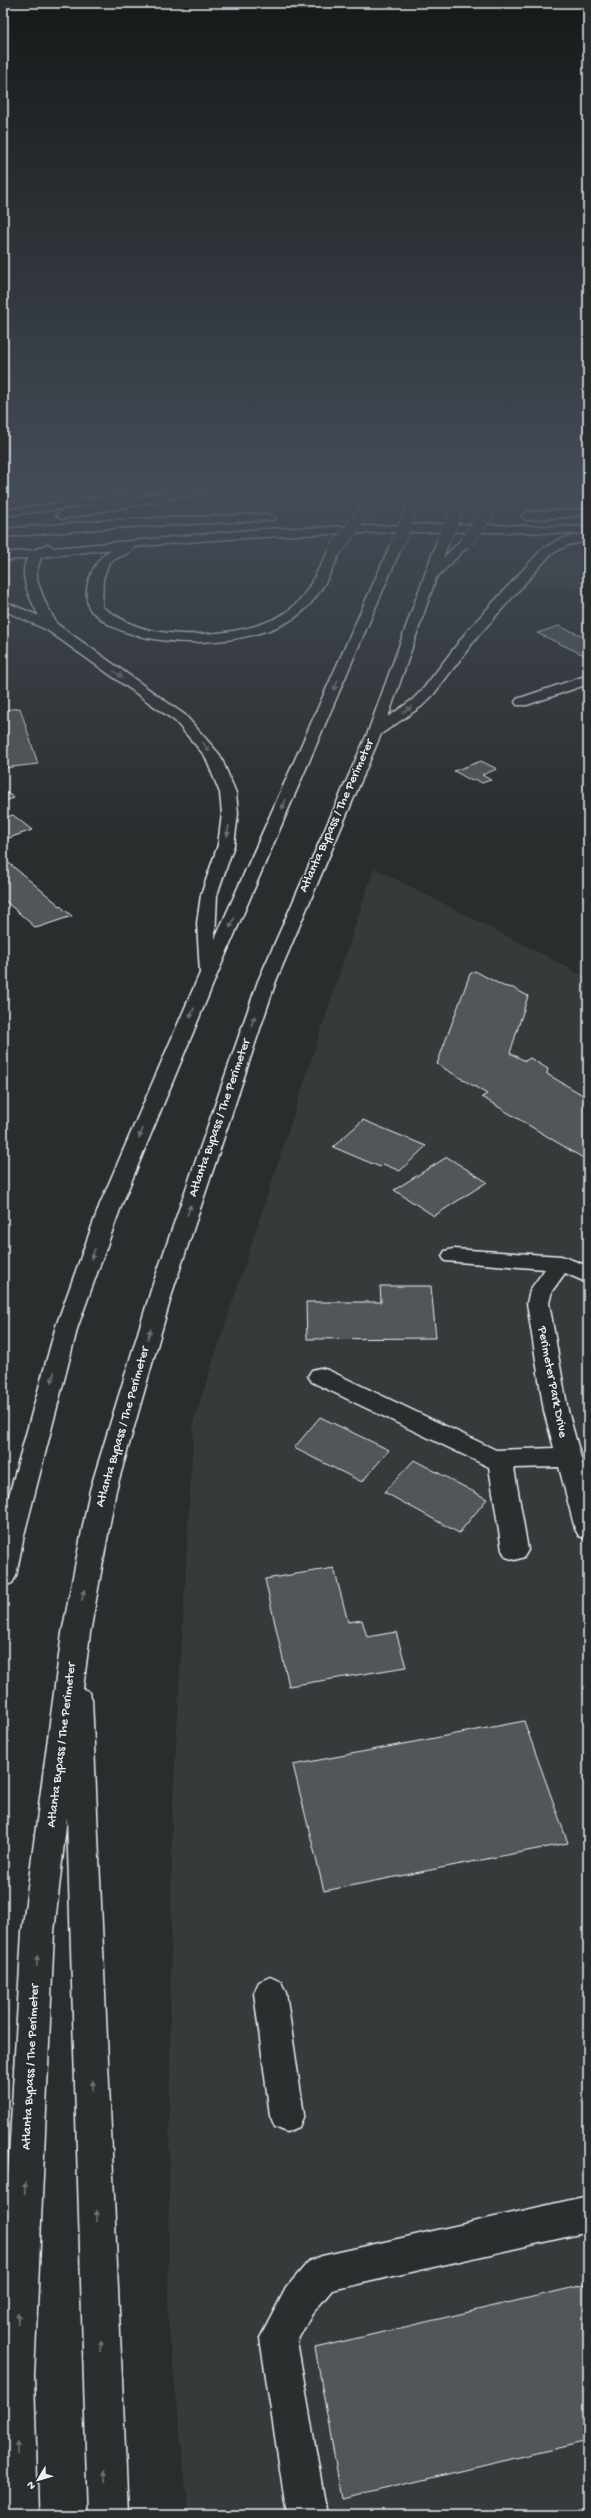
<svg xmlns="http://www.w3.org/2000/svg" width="591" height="2518" viewBox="0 0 591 2518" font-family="'Gochi Hand',sans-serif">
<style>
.built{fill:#363a3b}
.building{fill:#535759;stroke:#e8f1f8}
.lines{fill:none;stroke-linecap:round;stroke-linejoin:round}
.minor-casing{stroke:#e8f1f8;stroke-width:3}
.major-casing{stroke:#e8f1f8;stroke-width:3}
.highway-casing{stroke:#e8f1f8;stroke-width:3}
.minor{fill:#2a2d2e;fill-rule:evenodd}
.major{fill:#2a2d2e;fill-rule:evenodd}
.highway{fill:#2a2d2e;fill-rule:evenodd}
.highway-bridge-casing{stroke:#e8f1f8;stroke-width:14;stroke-linecap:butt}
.highway-bridge{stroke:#2a2d2e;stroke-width:13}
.oneway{fill:#6c7275}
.labels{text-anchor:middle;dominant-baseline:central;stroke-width:3;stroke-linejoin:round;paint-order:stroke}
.street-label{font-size:13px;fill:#e8f1f8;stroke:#2a2d2e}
</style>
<rect width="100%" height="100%" fill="#2a2d2e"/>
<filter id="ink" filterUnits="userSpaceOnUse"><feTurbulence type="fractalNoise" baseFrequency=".025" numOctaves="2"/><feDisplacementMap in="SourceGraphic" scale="8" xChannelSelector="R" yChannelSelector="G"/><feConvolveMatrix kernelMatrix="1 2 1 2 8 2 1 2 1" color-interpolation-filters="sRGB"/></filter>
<g filter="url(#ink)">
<!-- built -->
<g class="built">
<polygon points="588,550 588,589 508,582 560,552"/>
<polygon points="374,868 588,978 588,2515 189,2515 168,2319 172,1819 194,1420"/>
</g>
<!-- building -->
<g class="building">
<polygon points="559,626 588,638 588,653 584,655 537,633"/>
<polygon points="20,708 38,764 3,768 3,710"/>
<polygon points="481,761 497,769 482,775 491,780 482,783 475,779 472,781 454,771"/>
<polygon points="3,790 14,798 5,801 3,799"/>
<polygon points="13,815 32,830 3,840 3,818"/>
<polygon points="3,858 72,916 36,928 3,899"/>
<polygon points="475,971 503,986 513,988 528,996 510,1053 525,1061 530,1058 548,1069 547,1074 588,1098 588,1161 482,1097 487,1094 437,1064 470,974"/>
<polygon points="363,1120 426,1146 400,1171 383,1164 380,1167 333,1147"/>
<polygon points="447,1157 487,1182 434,1216 394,1190"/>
<polygon points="380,1286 431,1286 436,1338 307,1339 306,1302 381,1302"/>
<polygon points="320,1417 389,1450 362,1482 294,1448"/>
<polygon points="414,1460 487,1499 459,1533 384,1492"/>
<polygon points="334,1568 348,1622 362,1620 367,1637 396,1632 406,1667 289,1686 265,1579"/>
<polygon points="524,1721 568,1843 324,1891 293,1765"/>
<polygon points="588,2284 588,2441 342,2499 315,2348"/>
</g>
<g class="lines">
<defs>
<g id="minor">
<polygon points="588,675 588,684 527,705 517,705 515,702 517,699"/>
<polygon points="453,1249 561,1256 588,1266 588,1283 565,1273 552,1291 549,1303 568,1411 588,1483 588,1539 579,1536 575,1529 559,1467 514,1468 528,1550 524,1557 515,1560 506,1557 502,1550 489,1467 312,1382 308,1376 312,1370 320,1368 328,1370 496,1450 554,1448 544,1411 527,1303 530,1290 545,1269 445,1261 442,1256 445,1251"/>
<polygon points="270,1977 281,1982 286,1993 304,2115 299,2127 287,2132 275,2127 270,2115 254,1993 259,1982"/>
<polygon points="588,2196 588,2232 332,2290 312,2314 297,2341 327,2515 287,2515 260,2338 286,2288 309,2261 322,2256"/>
</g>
<polygon id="major" points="145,488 165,488 121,501 3,516 3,510 121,495"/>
<g id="highway">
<polygon points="189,488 216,488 211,491 62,519 56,515 62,511"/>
<polygon points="588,509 588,515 527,520 521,516 527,512"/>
<polygon points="269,514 275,518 273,520 110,528 3,537 3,529 110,520"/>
<path d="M443 524 588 527V535L585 534 588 535V541L568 545 550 555 478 636 433 695 422 706 381 734 276 981 174 1287 116 1490 90 1633 83 1689 88 1691 92 1699 128 2515H88L67 1817 54 1932 34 2376 38 2515H3V2261L22 1932 62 1633 90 1490 152 1287 258 981 368 732 437 541 443 537 449 541 443 558 463 538 467 537 473 541 436 578 388 717 412 700 423 689 468 630 542 549 560 539 585 534C434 529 284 532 133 547L132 551 109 562 103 579 102 607C114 615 125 622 139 627 180 640 252 636 288 611 310 595 316 569 331 548L335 547 341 551C330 574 318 601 297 616 254 647 154 651 108 624 102 620 97 615 91 611 79 593 94 556 113 549L41 557 37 570V580L45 602 57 624 185 715 220 755 236 793 238 814 234 845 217 895 215 939 390 546 396 542 402 546 216 977 122 1204 78 1326 24 1535 16 1576 12 1583 3 1587V1517L56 1326 100 1204 200 973 197 923 201 895 218 845 222 814 220 793 205 756 175 721 47 630 3 610V601L39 616C31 601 17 574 28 558L3 561V553L34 550 48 544 54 548 261 529Z"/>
</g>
</defs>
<!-- minor casing -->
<use href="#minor" class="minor-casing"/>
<!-- major casing -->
<use href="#major" class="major-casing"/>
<!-- highway casing -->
<use href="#highway" class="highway-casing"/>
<!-- minor -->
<use href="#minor" class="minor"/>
<!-- major -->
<use href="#major" class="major"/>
<!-- highway -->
<use href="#highway" class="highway"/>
<defs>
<g id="highway-bridge">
<polyline points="443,541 465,491"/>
<polyline points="467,541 502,494"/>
<polyline points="396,546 421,488"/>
<polyline points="335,551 377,494"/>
</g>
</defs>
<!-- highway-bridge casing -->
<use href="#highway-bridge" class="highway-bridge-casing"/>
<!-- highway-bridge -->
<use href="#highway-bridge" class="highway-bridge"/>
</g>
<!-- one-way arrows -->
<defs><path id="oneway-solid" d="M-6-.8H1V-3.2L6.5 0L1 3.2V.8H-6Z"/></defs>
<g class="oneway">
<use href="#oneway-solid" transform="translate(118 674) rotate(35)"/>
<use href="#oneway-solid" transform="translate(336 685) rotate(113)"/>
<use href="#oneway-solid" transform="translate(407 710) rotate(-34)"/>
<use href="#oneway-solid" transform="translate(206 747) rotate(54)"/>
<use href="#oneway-solid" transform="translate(284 804) rotate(113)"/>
<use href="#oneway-solid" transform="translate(228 831) rotate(99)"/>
<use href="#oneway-solid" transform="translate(232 923) rotate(114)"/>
<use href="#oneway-solid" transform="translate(192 1013) rotate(113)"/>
<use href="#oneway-solid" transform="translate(253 1021) rotate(-71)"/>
<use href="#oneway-solid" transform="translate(141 1133) rotate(113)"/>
<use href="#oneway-solid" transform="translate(189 1210) rotate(-71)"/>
<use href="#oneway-solid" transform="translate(93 1254) rotate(110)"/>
<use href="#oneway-solid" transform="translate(149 1334) rotate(-73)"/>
<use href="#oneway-solid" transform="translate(53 1377) rotate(105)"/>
<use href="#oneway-solid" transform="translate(83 1595) rotate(-79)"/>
<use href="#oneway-solid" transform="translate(37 1961) rotate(-87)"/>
<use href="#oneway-solid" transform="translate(93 2086) rotate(-92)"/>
<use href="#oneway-solid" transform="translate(25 2188) rotate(-87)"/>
<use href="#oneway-solid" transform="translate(97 2216) rotate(-92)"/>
<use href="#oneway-solid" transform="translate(18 2318) rotate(-87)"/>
<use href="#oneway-solid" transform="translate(101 2346) rotate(-92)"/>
<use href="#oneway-solid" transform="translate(17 2448) rotate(-91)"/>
<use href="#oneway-solid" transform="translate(105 2476) rotate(-92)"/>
</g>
</g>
<!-- sky -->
<linearGradient id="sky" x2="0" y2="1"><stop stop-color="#171919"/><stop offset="0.58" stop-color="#444c57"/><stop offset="1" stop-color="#444c57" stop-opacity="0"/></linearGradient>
<rect width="591" height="841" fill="url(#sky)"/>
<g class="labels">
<!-- street labels -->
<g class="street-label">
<text transform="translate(337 816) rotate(-66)">Atlanta Bypass / The Perimeter</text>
<text transform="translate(220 1118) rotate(-71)">Atlanta Bypass / The Perimeter</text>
<text transform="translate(552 1382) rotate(79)">Perimeter Park Drive</text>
<text transform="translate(123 1427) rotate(-74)">Atlanta Bypass / The Perimeter</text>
<text transform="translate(62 1745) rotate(-83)">Atlanta Bypass / The Perimeter</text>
<text transform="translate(31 2067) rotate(-87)">Atlanta Bypass / The Perimeter</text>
</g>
</g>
<!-- margin -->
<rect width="591" height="2518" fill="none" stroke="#2a2d2e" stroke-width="16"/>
<rect x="8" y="8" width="575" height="2502" fill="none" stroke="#e8f1f8" stroke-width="1.5" filter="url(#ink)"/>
<!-- north arrow -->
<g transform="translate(38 2480) rotate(232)" stroke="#2a2d2e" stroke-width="3" paint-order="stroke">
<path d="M0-3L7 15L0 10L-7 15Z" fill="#e8f1f8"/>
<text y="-6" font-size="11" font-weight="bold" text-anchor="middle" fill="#e8f1f8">N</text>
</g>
</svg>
